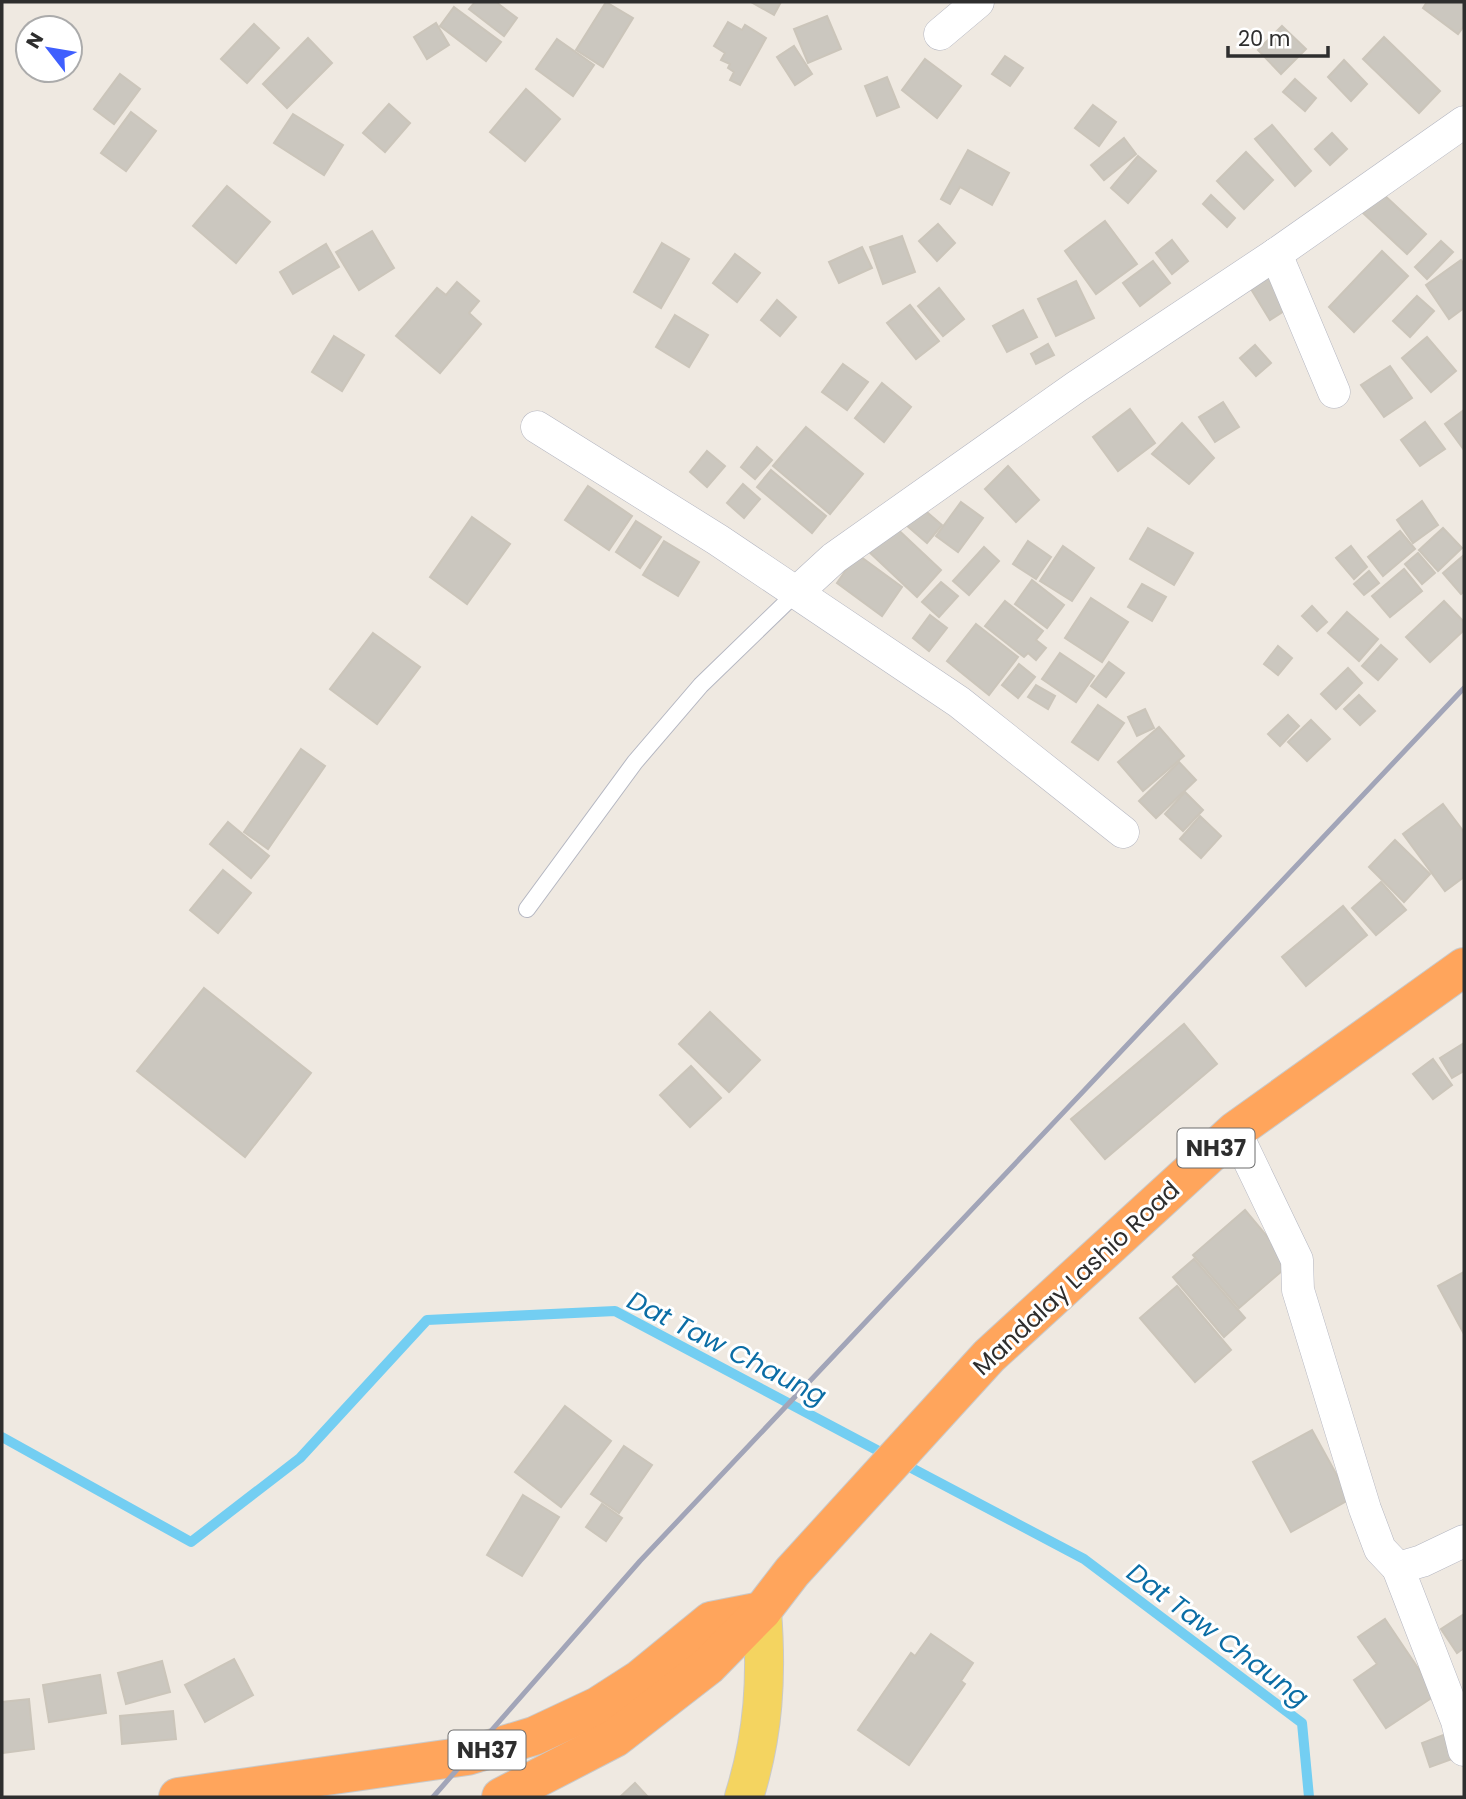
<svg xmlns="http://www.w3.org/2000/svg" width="1466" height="1799" viewBox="0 0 1466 1799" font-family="Poppins,sans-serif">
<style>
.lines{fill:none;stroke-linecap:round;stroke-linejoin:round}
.stream{stroke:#73cef2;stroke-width:10}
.building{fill:#cbc7bf;stroke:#cbc5ba;stroke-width:2}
.lane-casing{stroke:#b4b6c1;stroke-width:18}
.street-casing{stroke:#b4b6c1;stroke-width:33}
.primary-casing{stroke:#c9c9c9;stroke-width:40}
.highway-casing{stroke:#c9c9c9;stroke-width:40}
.lane{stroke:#fff;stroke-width:16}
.street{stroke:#fff;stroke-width:32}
.primary{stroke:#f4d460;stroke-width:38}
.highway{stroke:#ffa55c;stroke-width:38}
.rail{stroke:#a2a5b8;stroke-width:5}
.labels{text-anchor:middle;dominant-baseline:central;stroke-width:6;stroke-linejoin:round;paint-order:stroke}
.shield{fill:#fff;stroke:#6d6d6d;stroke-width:2}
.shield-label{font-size:23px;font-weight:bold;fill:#2e2e2e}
.street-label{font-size:24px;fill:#2e2e2e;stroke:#fff}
.water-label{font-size:26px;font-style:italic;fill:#0b6da5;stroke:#fff}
</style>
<rect width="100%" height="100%" fill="#efe9e1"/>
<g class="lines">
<!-- stream -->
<g class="stream">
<polyline points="2,1437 191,1542 300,1458 427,1320 615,1311 888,1456"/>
<polyline points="902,1463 1084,1559 1302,1723 1309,1797"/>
</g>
</g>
<!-- building -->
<g class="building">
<polygon points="475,2 496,2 517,18 504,36 469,9"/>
<polygon points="606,2 633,18 603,67 576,50"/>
<polygon points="751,2 781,2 774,15"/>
<polygon points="1427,2 1464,2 1464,26 1458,34 1423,8"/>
<polygon points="454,7 501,42 486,61 440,26"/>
<polygon points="827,16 841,49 808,63 794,29"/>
<polygon points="728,22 742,30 745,25 766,38 740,85 730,80 734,72 728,68 730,64 721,60 725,53 714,46"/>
<polygon points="436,23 449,45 427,59 414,37"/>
<polygon points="254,24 279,48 247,83 221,59"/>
<polygon points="1282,26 1306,49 1281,74 1258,50"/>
<polygon points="1384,37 1440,91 1419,113 1363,59"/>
<polygon points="308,38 332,63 287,108 263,84"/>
<polygon points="557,39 594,65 573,96 536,69"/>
<polygon points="794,46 812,74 795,85 777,57"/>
<polygon points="1005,56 1023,68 1010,86 992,74"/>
<polygon points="925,59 961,86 937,118 902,90"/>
<polygon points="1344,60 1367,84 1351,101 1328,77"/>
<polygon points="120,74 140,89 114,124 94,109"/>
<polygon points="887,77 899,107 877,116 865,86"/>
<polygon points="1295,79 1316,98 1305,111 1283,92"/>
<polygon points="526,89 560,119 525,161 490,132"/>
<polygon points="389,104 410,123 385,152 363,133"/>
<polygon points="1093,105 1116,122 1099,146 1075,128"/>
<polygon points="131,112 156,131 126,171 101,153"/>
<polygon points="293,114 343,145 324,175 274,143"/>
<polygon points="1272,125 1311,171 1295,186 1255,139"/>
<polygon points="1332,133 1347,149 1330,165 1315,149"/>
<polygon points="1124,138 1136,154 1104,180 1091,165"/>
<polygon points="968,150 1009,173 992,205 960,187 950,204 941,199"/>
<polygon points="1246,152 1273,180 1244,209 1217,181"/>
<polygon points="1138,156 1156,171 1128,203 1111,188"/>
<polygon points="227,186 270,222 236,263 193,226"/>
<polygon points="1382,193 1426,234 1407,254 1363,213"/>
<polygon points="1211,195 1235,218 1227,227 1203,204"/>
<polygon points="1105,221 1137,264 1096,294 1065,251"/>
<polygon points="938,224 955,243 937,261 919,241"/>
<polygon points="372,231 394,268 359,290 336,252"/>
<polygon points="902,236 915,272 883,284 870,247"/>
<polygon points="1172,240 1188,261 1172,274 1156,253"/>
<polygon points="1441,241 1453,252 1427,279 1415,267"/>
<polygon points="662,243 689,259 661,308 634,292"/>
<polygon points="326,244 339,267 293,294 280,272"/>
<polygon points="862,247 872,268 839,283 829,262"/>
<polygon points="1382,251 1408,276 1354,332 1329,307"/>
<polygon points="735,254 760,273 737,302 713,283"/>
<polygon points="1461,260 1464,265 1464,308 1449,319 1426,285"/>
<polygon points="1153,261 1170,283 1140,306 1123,283"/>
<polygon points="1273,275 1292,306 1270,320 1251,289"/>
<polygon points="1076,281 1094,318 1056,336 1038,299"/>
<polygon points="457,282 479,301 469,313 481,324 440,373 396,336 437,288 446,295"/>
<polygon points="939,288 964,319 943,336 918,306"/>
<polygon points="1417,296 1434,311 1410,337 1393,321"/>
<polygon points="777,300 796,317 780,336 761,320"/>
<polygon points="910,305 939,341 916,359 887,323"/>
<polygon points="1023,310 1037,337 1007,352 993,326"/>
<polygon points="675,315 708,335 689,367 656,347"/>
<polygon points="334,336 364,355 342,391 312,372"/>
<polygon points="1427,337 1456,371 1431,392 1402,358"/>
<polygon points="1048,344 1054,355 1036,364 1031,354"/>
<polygon points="1255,345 1271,363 1256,376 1240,358"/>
<polygon points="843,364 868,382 847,410 822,392"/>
<polygon points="1390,366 1412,398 1384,417 1361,385"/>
<polygon points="882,383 911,407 884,442 855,418"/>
<polygon points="1223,402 1239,427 1215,442 1199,417"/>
<polygon points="1130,409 1155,443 1118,471 1093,437"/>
<polygon points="1464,410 1464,450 1445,424"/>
<polygon points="1425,422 1445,449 1420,466 1401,440"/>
<polygon points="1182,423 1214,458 1189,484 1152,454"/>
<polygon points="806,427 863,474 830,514 773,466"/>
<polygon points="757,447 772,460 755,479 741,467"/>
<polygon points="707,451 725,466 707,487 690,472"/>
<polygon points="1008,466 1039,500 1016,522 985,489"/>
<polygon points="771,470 826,516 812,533 757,487"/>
<polygon points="743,484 760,499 744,518 727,503"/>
<polygon points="588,486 632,516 609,550 565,520"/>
<polygon points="1422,501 1438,525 1413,543 1397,520"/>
<polygon points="961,502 983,518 958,552 936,536"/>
<polygon points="921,507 942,525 927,543 906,525"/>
<polygon points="472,517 510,544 467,604 430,577"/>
<polygon points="636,521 661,537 640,568 616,552"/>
<polygon points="892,524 941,570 917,597 868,551"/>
<polygon points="1148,528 1193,553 1174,585 1130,559"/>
<polygon points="1443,528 1462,548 1438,571 1419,550"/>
<polygon points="1400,531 1415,549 1383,576 1368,557"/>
<polygon points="664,541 699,562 678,596 643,575"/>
<polygon points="1028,541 1051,557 1036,579 1013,564"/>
<polygon points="1063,546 1094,568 1072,601 1040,581"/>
<polygon points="1351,546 1367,567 1354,579 1336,558"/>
<polygon points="984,547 999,561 969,595 953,581"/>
<polygon points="1418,553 1435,573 1422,584 1405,564"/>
<polygon points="857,554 902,587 882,616 837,583"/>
<polygon points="1464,555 1464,591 1461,594 1443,573"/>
<polygon points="1404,569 1422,591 1390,617 1372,596"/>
<polygon points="1369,571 1379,583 1364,595 1354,584"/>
<polygon points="1032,580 1064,605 1047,628 1015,604"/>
<polygon points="941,582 958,596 939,617 922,602"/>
<polygon points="1142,584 1166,597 1152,621 1128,607"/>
<polygon points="1091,598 1128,622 1102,662 1065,638"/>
<polygon points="1005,601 1043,631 1036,640 1046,648 1036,660 1028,653 1024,657 985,626"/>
<polygon points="1444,601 1464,622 1464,630 1430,662 1406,637"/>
<polygon points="1312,606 1327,622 1317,631 1302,616"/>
<polygon points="1347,612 1378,639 1359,661 1328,633"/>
<polygon points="930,615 947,628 929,651 913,638"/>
<polygon points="976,624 1018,657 989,695 947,661"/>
<polygon points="373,633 420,667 377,724 330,689"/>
<polygon points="1381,645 1397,659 1378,680 1362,666"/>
<polygon points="1278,646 1292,658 1278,675 1264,664"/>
<polygon points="1060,653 1094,676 1076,702 1042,679"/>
<polygon points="1109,662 1124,673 1106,697 1091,686"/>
<polygon points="1019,664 1035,677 1018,698 1002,685"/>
<polygon points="1348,668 1362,683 1336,709 1321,694"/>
<polygon points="1036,685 1055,696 1048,709 1028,697"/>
<polygon points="1359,695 1375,711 1360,725 1344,709"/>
<polygon points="1098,705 1124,723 1098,760 1072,742"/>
<polygon points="1145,709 1154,728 1137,736 1128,717"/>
<polygon points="1288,715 1299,726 1280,746 1268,734"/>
<polygon points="1311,720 1330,739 1307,761 1288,742"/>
<polygon points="1159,727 1184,756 1143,791 1118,762"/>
<polygon points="301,749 325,766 268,849 244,832"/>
<polygon points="1179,762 1196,780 1156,818 1139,801"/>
<polygon points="1185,792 1203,810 1183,831 1165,814"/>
<polygon points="1443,804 1464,832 1464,877 1445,891 1403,834"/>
<polygon points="1200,816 1221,836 1201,858 1180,839"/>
<polygon points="228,822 269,856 251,878 210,844"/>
<polygon points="1395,840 1430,874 1404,902 1369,867"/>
<polygon points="223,870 251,893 218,933 190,910"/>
<polygon points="1381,882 1406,910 1376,935 1352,908"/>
<polygon points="1343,906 1367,935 1306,986 1282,957"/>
<polygon points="204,988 311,1073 245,1157 137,1071"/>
<polygon points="710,1012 760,1060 729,1092 679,1044"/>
<polygon points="1184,1024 1217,1064 1105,1159 1071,1119"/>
<polygon points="1464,1043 1464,1071 1452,1078 1440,1058"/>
<polygon points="1433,1059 1452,1085 1433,1099 1413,1074"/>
<polygon points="691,1066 721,1098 690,1127 660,1095"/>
<polygon points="1245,1210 1290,1264 1239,1308 1193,1255"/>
<polygon points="1194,1259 1245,1318 1224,1337 1173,1277"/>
<polygon points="1464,1272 1464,1334 1438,1286"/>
<polygon points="1177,1286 1231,1350 1195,1382 1140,1318"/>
<polygon points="565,1406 611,1441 561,1507 515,1472"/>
<polygon points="1312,1430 1350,1499 1291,1532 1253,1462"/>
<polygon points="624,1446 652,1465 619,1513 591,1494"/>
<polygon points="523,1495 559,1517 522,1576 487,1555"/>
<polygon points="602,1504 622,1518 606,1541 586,1527"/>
<polygon points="1464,1614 1464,1648 1457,1653 1441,1629"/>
<polygon points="1385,1619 1436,1695 1386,1728 1354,1680 1377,1664 1358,1637"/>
<polygon points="931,1634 973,1663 961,1681 965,1684 909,1765 858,1730 911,1653 915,1656"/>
<polygon points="234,1659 253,1695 205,1722 185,1685"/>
<polygon points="162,1661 170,1692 126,1704 118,1673"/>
<polygon points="100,1675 106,1713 49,1722 43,1685"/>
<polygon points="29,1699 34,1749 2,1753 2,1702"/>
<polygon points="173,1711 176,1739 122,1744 120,1716"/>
<polygon points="1446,1734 1455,1758 1430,1767 1422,1743"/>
<polygon points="635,1783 648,1797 620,1797"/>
</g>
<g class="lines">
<defs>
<polyline id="lane" points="527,909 635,762 701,685 796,593"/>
<g id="street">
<polyline points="940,34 978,2"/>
<polyline points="1276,254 1334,392"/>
<polyline points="537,427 718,540 959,702 1123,832"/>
<polyline points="796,593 834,558 1076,387 1276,254 1464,122"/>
<polyline points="1235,1131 1297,1260 1298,1290 1365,1509 1380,1549 1398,1568 1422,1561 1464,1541"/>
<polyline points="1398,1568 1457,1721 1464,1750"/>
</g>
<path id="primary" d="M744 1797C764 1734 767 1676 762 1611"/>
<g id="highway">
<polyline points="178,1797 467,1756 534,1736 598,1706 640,1679 711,1621 762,1611"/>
<polyline points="501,1797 615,1738 708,1666 762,1611 792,1572 989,1356 1235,1131 1464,967"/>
</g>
</defs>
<!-- lane casing -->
<use href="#lane" class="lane-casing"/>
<!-- street casing -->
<use href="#street" class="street-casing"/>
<!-- primary casing -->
<use href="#primary" class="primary-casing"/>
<!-- highway casing -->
<use href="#highway" class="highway-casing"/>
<!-- lane -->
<use href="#lane" class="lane"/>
<!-- street -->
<use href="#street" class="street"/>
<!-- primary -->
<use href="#primary" class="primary"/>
<!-- highway -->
<use href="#highway" class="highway"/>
<!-- rail -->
<polyline class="rail" points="433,1797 640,1561 1464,688"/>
</g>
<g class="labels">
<!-- shield labels -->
<g class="shield">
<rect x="1177.5" y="1128.5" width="77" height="39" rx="5"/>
<rect x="448.5" y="1730.5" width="77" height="39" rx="5"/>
</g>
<g class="shield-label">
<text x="1216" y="1148">NH37</text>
<text x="487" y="1750">NH37</text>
</g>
<!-- street labels -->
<g class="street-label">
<text transform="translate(1076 1278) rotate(-43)">Mandalay Lashio Road</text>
</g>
<!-- water labels -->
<g class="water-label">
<text transform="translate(727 1348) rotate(27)">Dat Taw Chaung</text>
<text transform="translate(1218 1635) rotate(37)">Dat Taw Chaung</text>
</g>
</g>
<!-- border -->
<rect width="1466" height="1799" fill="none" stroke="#2e2e2e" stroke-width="7"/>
<!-- north arrow -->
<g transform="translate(49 49) rotate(301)"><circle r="33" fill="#ffffff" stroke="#ababab" stroke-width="2"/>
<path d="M0-5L12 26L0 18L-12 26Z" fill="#3f5ffe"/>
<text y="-10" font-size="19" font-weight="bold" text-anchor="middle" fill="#2e2e2e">N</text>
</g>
<!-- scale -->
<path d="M1228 46v10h100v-10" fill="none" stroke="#2e2e2e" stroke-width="3.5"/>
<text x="1238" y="46" font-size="21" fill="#2e2e2e" stroke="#ffffff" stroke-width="5" paint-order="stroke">20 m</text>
</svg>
